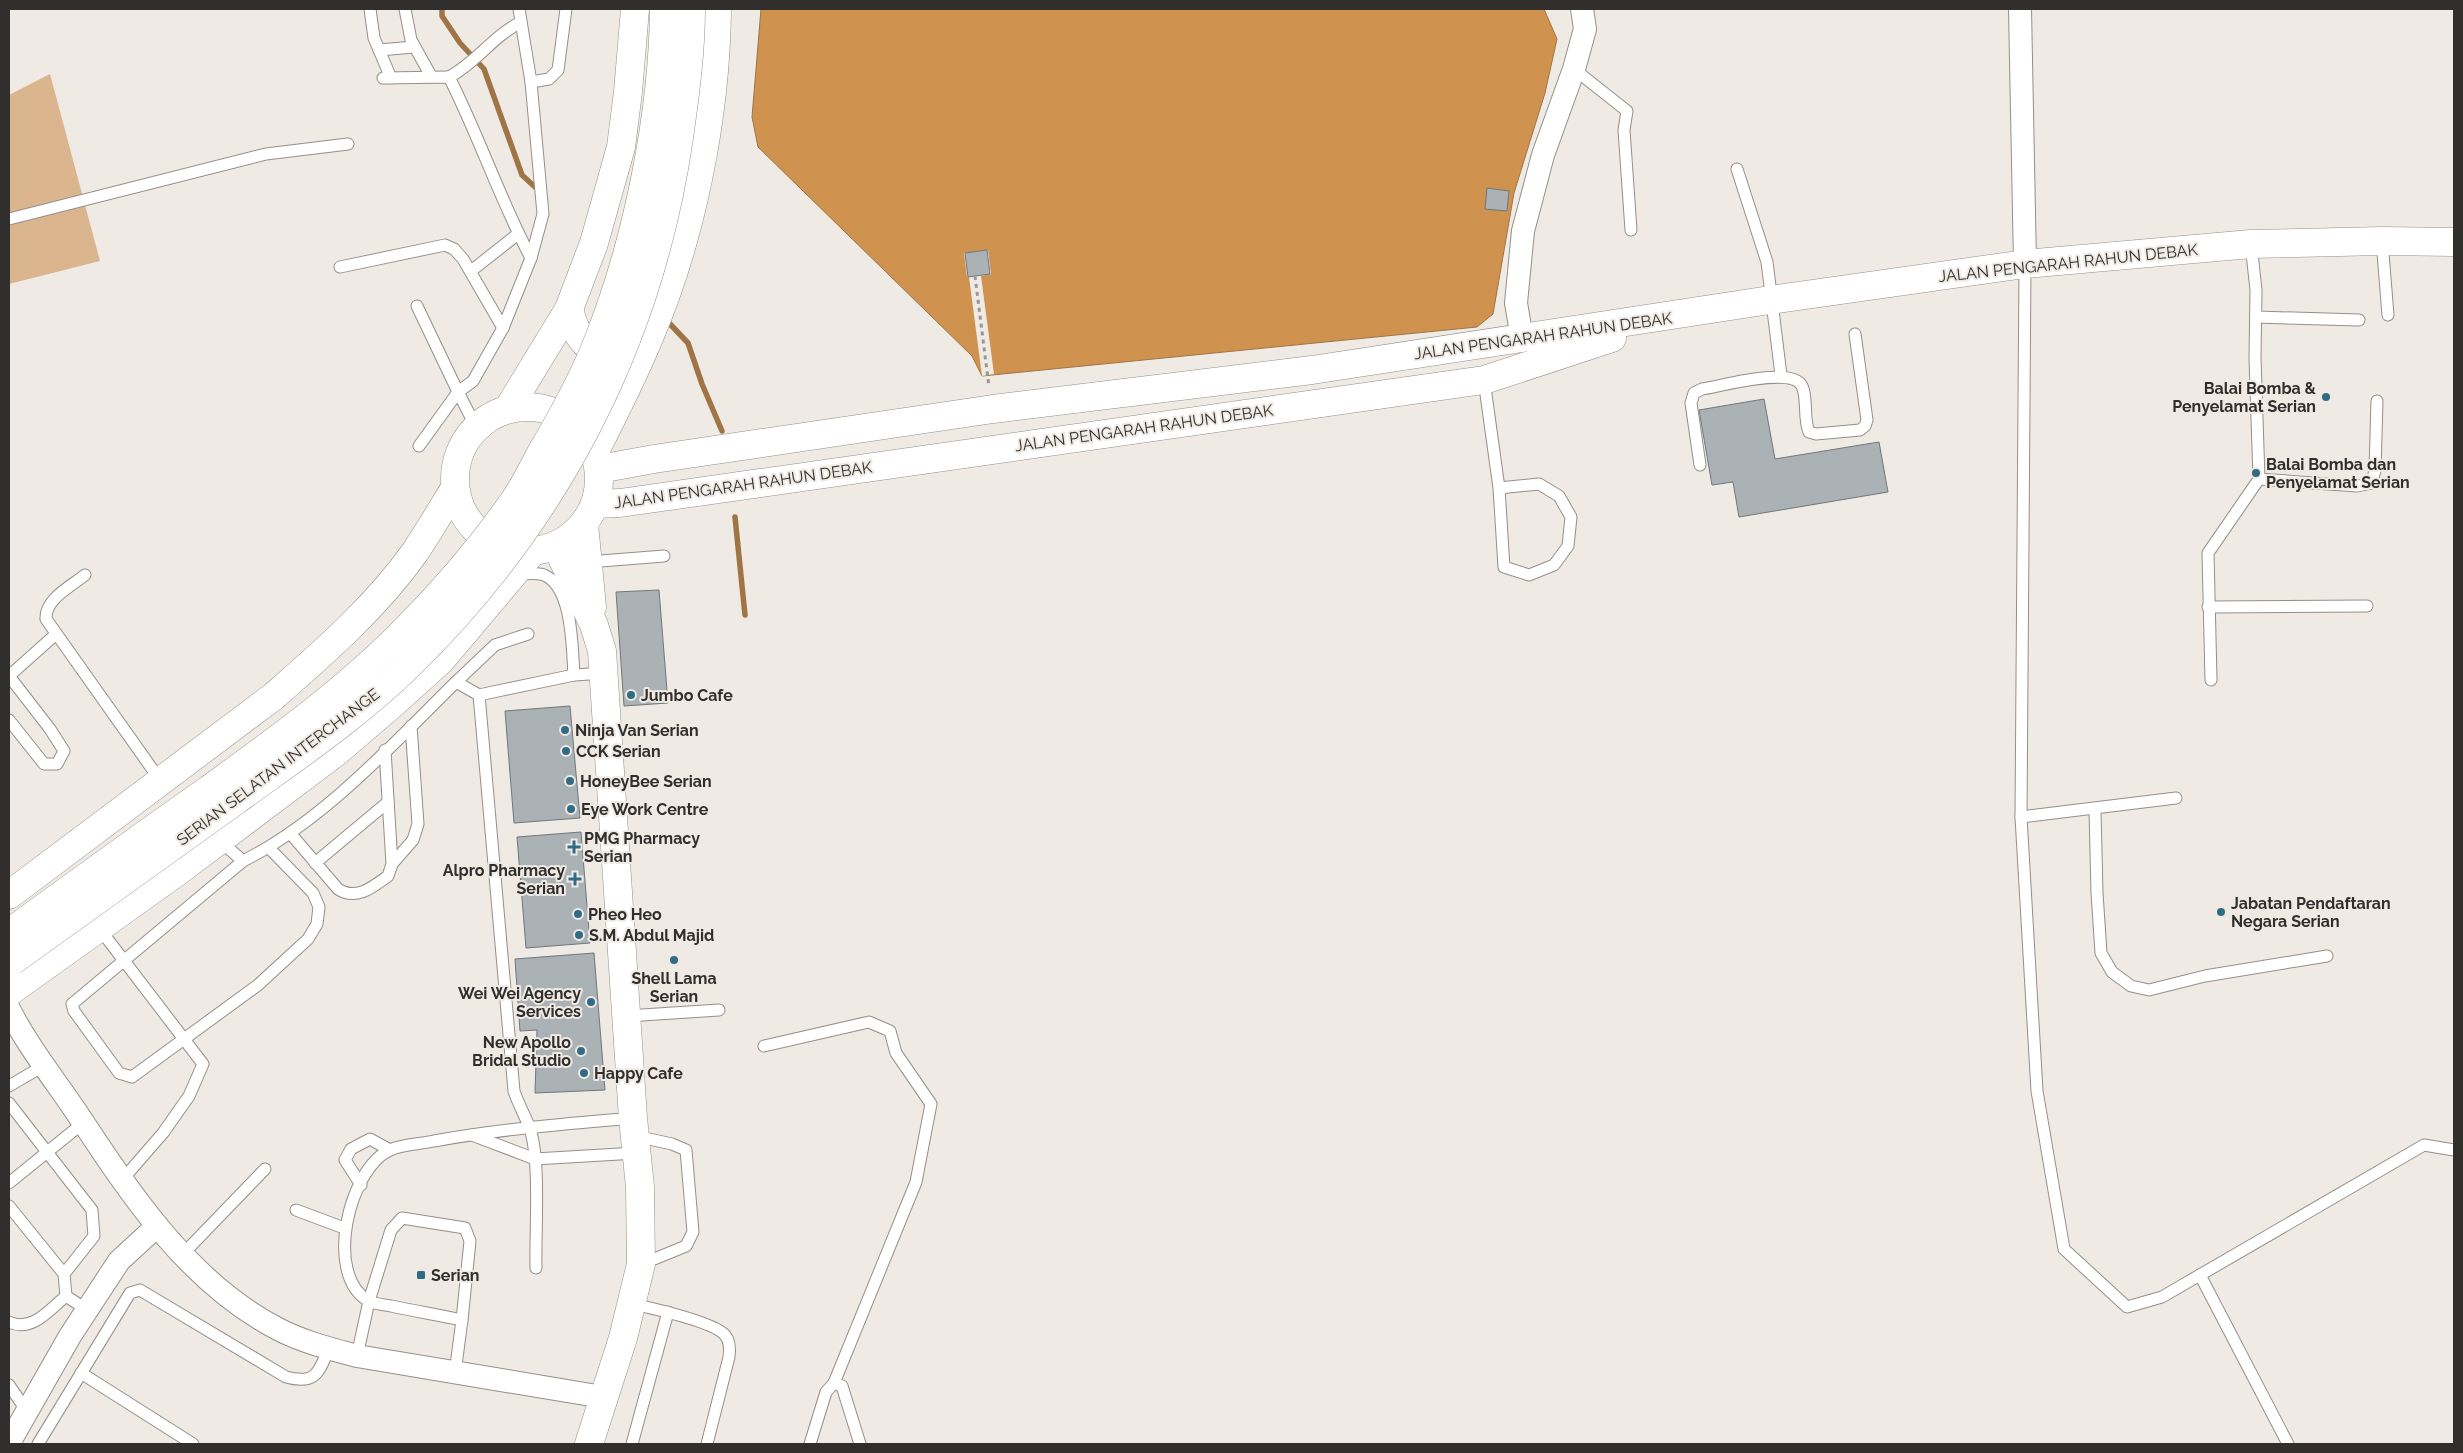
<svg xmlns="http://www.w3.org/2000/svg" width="2463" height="1453" viewBox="0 0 2463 1453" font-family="Raleway,sans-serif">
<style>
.green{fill:#dbb58e}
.water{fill:#cf934f;stroke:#a07545}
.pier{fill:#efeae4}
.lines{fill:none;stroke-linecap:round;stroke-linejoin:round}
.stream{stroke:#a07545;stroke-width:5.5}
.building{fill:#abb2b6;stroke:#70777a}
.service-casing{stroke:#948f8a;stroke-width:13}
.minor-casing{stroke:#948f8a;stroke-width:24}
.tertiary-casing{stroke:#948f8a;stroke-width:29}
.primary-casing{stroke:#948f8a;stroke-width:29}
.trunk-casing{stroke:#948f8a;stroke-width:29}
.path{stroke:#9b9894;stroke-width:3;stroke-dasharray:4 4;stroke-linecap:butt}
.service{stroke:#fff;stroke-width:11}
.minor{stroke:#fff;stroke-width:22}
.tertiary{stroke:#fff;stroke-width:28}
.primary{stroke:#fff;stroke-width:28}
.trunk{stroke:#fff;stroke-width:28}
.trunk-bridge-casing{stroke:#948f8a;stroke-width:29;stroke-linecap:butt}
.trunk-bridge{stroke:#fff;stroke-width:28}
.poi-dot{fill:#326b85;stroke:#efeae4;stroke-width:2}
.labels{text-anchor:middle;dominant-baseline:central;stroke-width:4;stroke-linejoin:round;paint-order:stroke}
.street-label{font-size:16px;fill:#312f2d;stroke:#efeae4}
.poi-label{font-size:16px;font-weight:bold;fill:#312f2d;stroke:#efeae4;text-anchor:start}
</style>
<rect width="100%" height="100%" fill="#efeae4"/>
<!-- green -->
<polygon class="green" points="50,74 100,261 9,284 9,95"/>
<!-- water -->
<polygon class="water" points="761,9 1544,9 1557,39 1545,93 1514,193 1493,314 1477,327 982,376 972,356 758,147 752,117"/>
<!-- pier -->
<polygon class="pier" points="988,250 991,274 981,276 994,374 982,376 969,277 967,277 964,253"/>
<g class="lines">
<!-- stream -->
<g class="stream">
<polyline points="442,9 442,16 460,43 484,69 522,175 535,187"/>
<polyline points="670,324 688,343 702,384 722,431"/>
<polyline points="735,517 745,615"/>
</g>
</g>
<!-- building -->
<g class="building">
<polygon points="1487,188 1509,191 1507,211 1485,209"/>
<polygon points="987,250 990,274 968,277 965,253"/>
<polygon points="1764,399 1775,459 1879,442 1888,492 1739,517 1733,482 1712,485 1699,410"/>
<polygon points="659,590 668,703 624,706 616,592"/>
<polygon points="570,706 580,818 514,823 505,711"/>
<polygon points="581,832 590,943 526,948 517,837"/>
<polygon points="594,953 605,1090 535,1093 537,1030 520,1031 515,959"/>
</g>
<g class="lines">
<defs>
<g id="service">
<polyline points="370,9 374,38 391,78"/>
<polyline points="405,9 411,40 431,76"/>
<polyline points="379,50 414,47"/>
<polyline points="1574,69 1627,111 1624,130 1631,230"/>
<path d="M449 77C476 63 493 36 521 22"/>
<path d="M383 78 449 77C479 136 500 200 531 258"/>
<polyline points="531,82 549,79 558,70 566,9"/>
<polyline points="1737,169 1767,262 1781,375"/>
<polyline points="9,219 266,154 348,144"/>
<polyline points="2382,241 2388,315"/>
<polyline points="2025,264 2021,817 2037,1091 2064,1249 2127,1307 2162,1297 2424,1145 2454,1150"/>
<polyline points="340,267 445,245 454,249 463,259 503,328"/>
<polyline points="471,271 518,234"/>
<polyline points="417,306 458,392 419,446"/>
<polyline points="2256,317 2359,320"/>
<polyline points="1484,380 1499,488 1504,567 1529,575 1554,565 1568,546 1571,517 1559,496 1539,484 1499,488"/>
<polyline points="476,427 458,392 473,381 503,328 531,258 543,214 531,82 519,9"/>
<path d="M1700 465 1691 403 1694 393 1702 389C1722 386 1792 366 1802 386 1808 398 1803 419 1809 432L1816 434 1860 430 1865 426 1867 420 1855 334"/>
<polyline points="2259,479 2357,486 2372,483 2375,470 2377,401"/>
<polyline points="588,562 664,556"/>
<path d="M517 574C526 574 536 572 544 575 573 587 572 648 574 675"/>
<path d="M85 575C70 587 45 599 46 619L160 780"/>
<polyline points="2208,607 2367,606"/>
<polyline points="9,676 55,635"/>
<polyline points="2211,680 2208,553 2259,479 2255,358 2256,290 2251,244"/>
<polyline points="456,682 495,645 528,634"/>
<path d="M479 695 514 1091C518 1103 524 1114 529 1126 541 1157 535 1232 536 1268"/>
<polyline points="9,720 44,764 57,764 64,751 50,729 9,676"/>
<polyline points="2095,810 2097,893 2101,953 2112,972 2131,986 2149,990 2205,976 2327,956"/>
<polyline points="2021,817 2176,798"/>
<path d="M290 833 338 889C356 901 373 887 388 876L392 864 385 750"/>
<polyline points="219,840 243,861"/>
<path d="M269 848 313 893 319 907 317 924 308 939 258 985 132 1077 119 1073 74 1011 72 1004 243 861C323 821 392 745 456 682L479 695 574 675 605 673"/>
<polyline points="315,863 388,802"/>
<polyline points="392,864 413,840 418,824 411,726"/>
<polyline points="99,928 203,1064 189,1096 163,1133 123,1179"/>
<polyline points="627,1016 719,1010"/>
<polyline points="764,1046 869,1022 890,1031 896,1053 931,1104 916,1182 834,1383"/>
<polyline points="9,1086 45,1065"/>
<polyline points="9,1103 92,1210 94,1236 64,1274"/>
<polyline points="472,1135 535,1159 636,1153"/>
<polyline points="635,1136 672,1144 686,1150 693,1232 686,1246 642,1264"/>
<polyline points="9,1183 83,1123"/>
<polyline points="361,1185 345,1160 351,1149 370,1139 390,1150"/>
<polyline points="9,1206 64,1274 66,1296 87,1310"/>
<polyline points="296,1210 344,1228"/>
<polyline points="182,1255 265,1169"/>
<polyline points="2200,1275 2288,1444"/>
<path d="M633 1304C651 1308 714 1322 725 1335 730 1341 730 1350 729 1357L707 1444"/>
<path d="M9 1322C32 1333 50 1309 66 1296"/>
<polyline points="357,1356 369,1301 391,1230 402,1218 465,1228 470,1241 462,1320"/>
<polyline points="81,1373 193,1444"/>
<path d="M455 1373 462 1320C438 1315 415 1311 391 1306 385 1305 375 1304 369 1301 323 1276 349 1168 390 1150 402 1144 421 1144 434 1141 500 1129 566 1124 633 1118"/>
<polyline points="9,1385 26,1410"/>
<path d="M38 1444 130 1293 140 1290 286 1377C315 1385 319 1373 329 1348"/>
<polyline points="632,1444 668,1312"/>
<polyline points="810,1444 826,1392 834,1383 842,1386 860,1444"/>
</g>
<g id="minor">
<polyline points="2020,9 2025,264"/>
<polyline points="1522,338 1516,303 1523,231 1543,155 1574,69 1585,29 1582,9"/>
<path d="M9 1009C27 1045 54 1079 77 1113 131 1195 189 1283 278 1329 303 1342 331 1349 357 1356L603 1397"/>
<polyline points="9,1443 70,1336 119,1261 157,1226"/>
</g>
<g id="tertiary">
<polyline points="599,469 654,459 993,409 1312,370 1770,300 2025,264 2251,244 2382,241 2454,242"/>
<polyline points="595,504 620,503 1484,380 1612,338"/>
</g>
<g id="primary">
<circle cx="527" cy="479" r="72"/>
<polyline points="584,524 592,607"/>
<polyline points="556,545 594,625 602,651 633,1118 640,1187 641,1264 623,1338 589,1444"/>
</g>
<g id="trunk">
<path d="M569 309C575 335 588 356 617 356"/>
<polyline points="508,409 569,309 594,243 621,147 628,92 635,9"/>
<path d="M594 453C613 416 632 378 648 340 691 241 716 117 717 9"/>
<path d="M9 895 274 696C324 652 376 607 415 552 429 531 442 509 455 488"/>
<polyline points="9,992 177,872 335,753 390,706 441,660 533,551"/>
</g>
</defs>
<!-- service casing -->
<use href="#service" class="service-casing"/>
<!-- minor casing -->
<use href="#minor" class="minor-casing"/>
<!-- tertiary casing -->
<use href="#tertiary" class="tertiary-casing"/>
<!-- primary casing -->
<use href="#primary" class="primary-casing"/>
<!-- trunk casing -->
<use href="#trunk" class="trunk-casing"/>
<!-- path -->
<polyline class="path" points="975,276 989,387"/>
<!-- service -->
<use href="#service" class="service"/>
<!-- minor -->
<use href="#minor" class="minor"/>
<!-- tertiary -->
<use href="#tertiary" class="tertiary"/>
<!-- primary -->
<use href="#primary" class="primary"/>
<!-- trunk -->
<use href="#trunk" class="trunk"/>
<defs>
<g id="trunk-bridge">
<path d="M9 933C75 885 141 837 208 790 277 740 348 689 407 628 445 590 480 549 511 505 523 489 532 470 541 453 563 416 585 376 600 336 638 238 663 114 664 9"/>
<path d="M12 961C88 907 163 853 238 799 296 757 357 716 408 666 556 522 649 343 679 138 685 95 691 52 691 9"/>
</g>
</defs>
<!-- trunk-bridge casing -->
<use href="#trunk-bridge" class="trunk-bridge-casing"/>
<!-- trunk-bridge -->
<use href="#trunk-bridge" class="trunk-bridge"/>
</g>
<!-- markers -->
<g class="poi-dot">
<circle cx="2326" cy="397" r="5"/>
<circle cx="2256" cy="473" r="5"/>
<circle cx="631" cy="695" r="5"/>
<circle cx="565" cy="730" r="5"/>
<circle cx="566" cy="751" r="5"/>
<circle cx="570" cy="781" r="5"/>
<circle cx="571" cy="809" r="5"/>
<path d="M571.5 839.5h5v5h5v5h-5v5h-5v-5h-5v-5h5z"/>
<path d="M572.5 871.5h5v5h5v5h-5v5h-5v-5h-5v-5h5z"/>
<circle cx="2221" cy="912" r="5"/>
<circle cx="578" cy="914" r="5"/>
<circle cx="579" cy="935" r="5"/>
<circle cx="674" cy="960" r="5"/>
<circle cx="591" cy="1002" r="5"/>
<circle cx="581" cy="1051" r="5"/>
<circle cx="584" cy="1073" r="5"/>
<rect x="416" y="1270" width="10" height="10" rx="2.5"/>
</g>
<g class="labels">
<!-- street labels -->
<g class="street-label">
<text transform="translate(2068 263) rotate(-6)">JALAN PENGARAH RAHUN DEBAK</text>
<text transform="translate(1543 336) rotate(-8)">JALAN PENGARAH RAHUN DEBAK</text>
<text transform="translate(1144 428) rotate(-8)">JALAN PENGARAH RAHUN DEBAK</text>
<text transform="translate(743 485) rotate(-8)">JALAN PENGARAH RAHUN DEBAK</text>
<text transform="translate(278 767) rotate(-37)">SERIAN SELATAN INTERCHANGE</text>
</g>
<!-- poi labels -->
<g class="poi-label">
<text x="2316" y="388" text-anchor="end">Balai Bomba &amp;<tspan x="2316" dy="18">Penyelamat Serian</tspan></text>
<text x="2266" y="464">Balai Bomba dan<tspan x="2266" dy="18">Penyelamat Serian</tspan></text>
<text x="641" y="695">Jumbo Cafe</text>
<text x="575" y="730">Ninja Van Serian</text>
<text x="576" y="751">CCK Serian</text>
<text x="580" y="781">HoneyBee Serian</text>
<text x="581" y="809">Eye Work Centre</text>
<text x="584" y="838">PMG Pharmacy<tspan x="584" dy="18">Serian</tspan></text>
<text x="565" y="870" text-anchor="end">Alpro Pharmacy<tspan x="565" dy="18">Serian</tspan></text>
<text x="2231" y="903">Jabatan Pendaftaran<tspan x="2231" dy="18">Negara Serian</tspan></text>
<text x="588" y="914">Pheo Heo</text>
<text x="589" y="935">S.M. Abdul Majid</text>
<text x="674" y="978" text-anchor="middle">Shell Lama<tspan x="674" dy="18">Serian</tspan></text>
<text x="581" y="993" text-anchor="end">Wei Wei Agency<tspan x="581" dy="18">Services</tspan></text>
<text x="571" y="1042" text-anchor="end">New Apollo<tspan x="571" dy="18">Bridal Studio</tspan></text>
<text x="594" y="1073">Happy Cafe</text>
<text x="431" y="1275">Serian</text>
</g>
</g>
<!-- border -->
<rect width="2463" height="1453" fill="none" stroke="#312f2d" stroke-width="20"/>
</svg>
